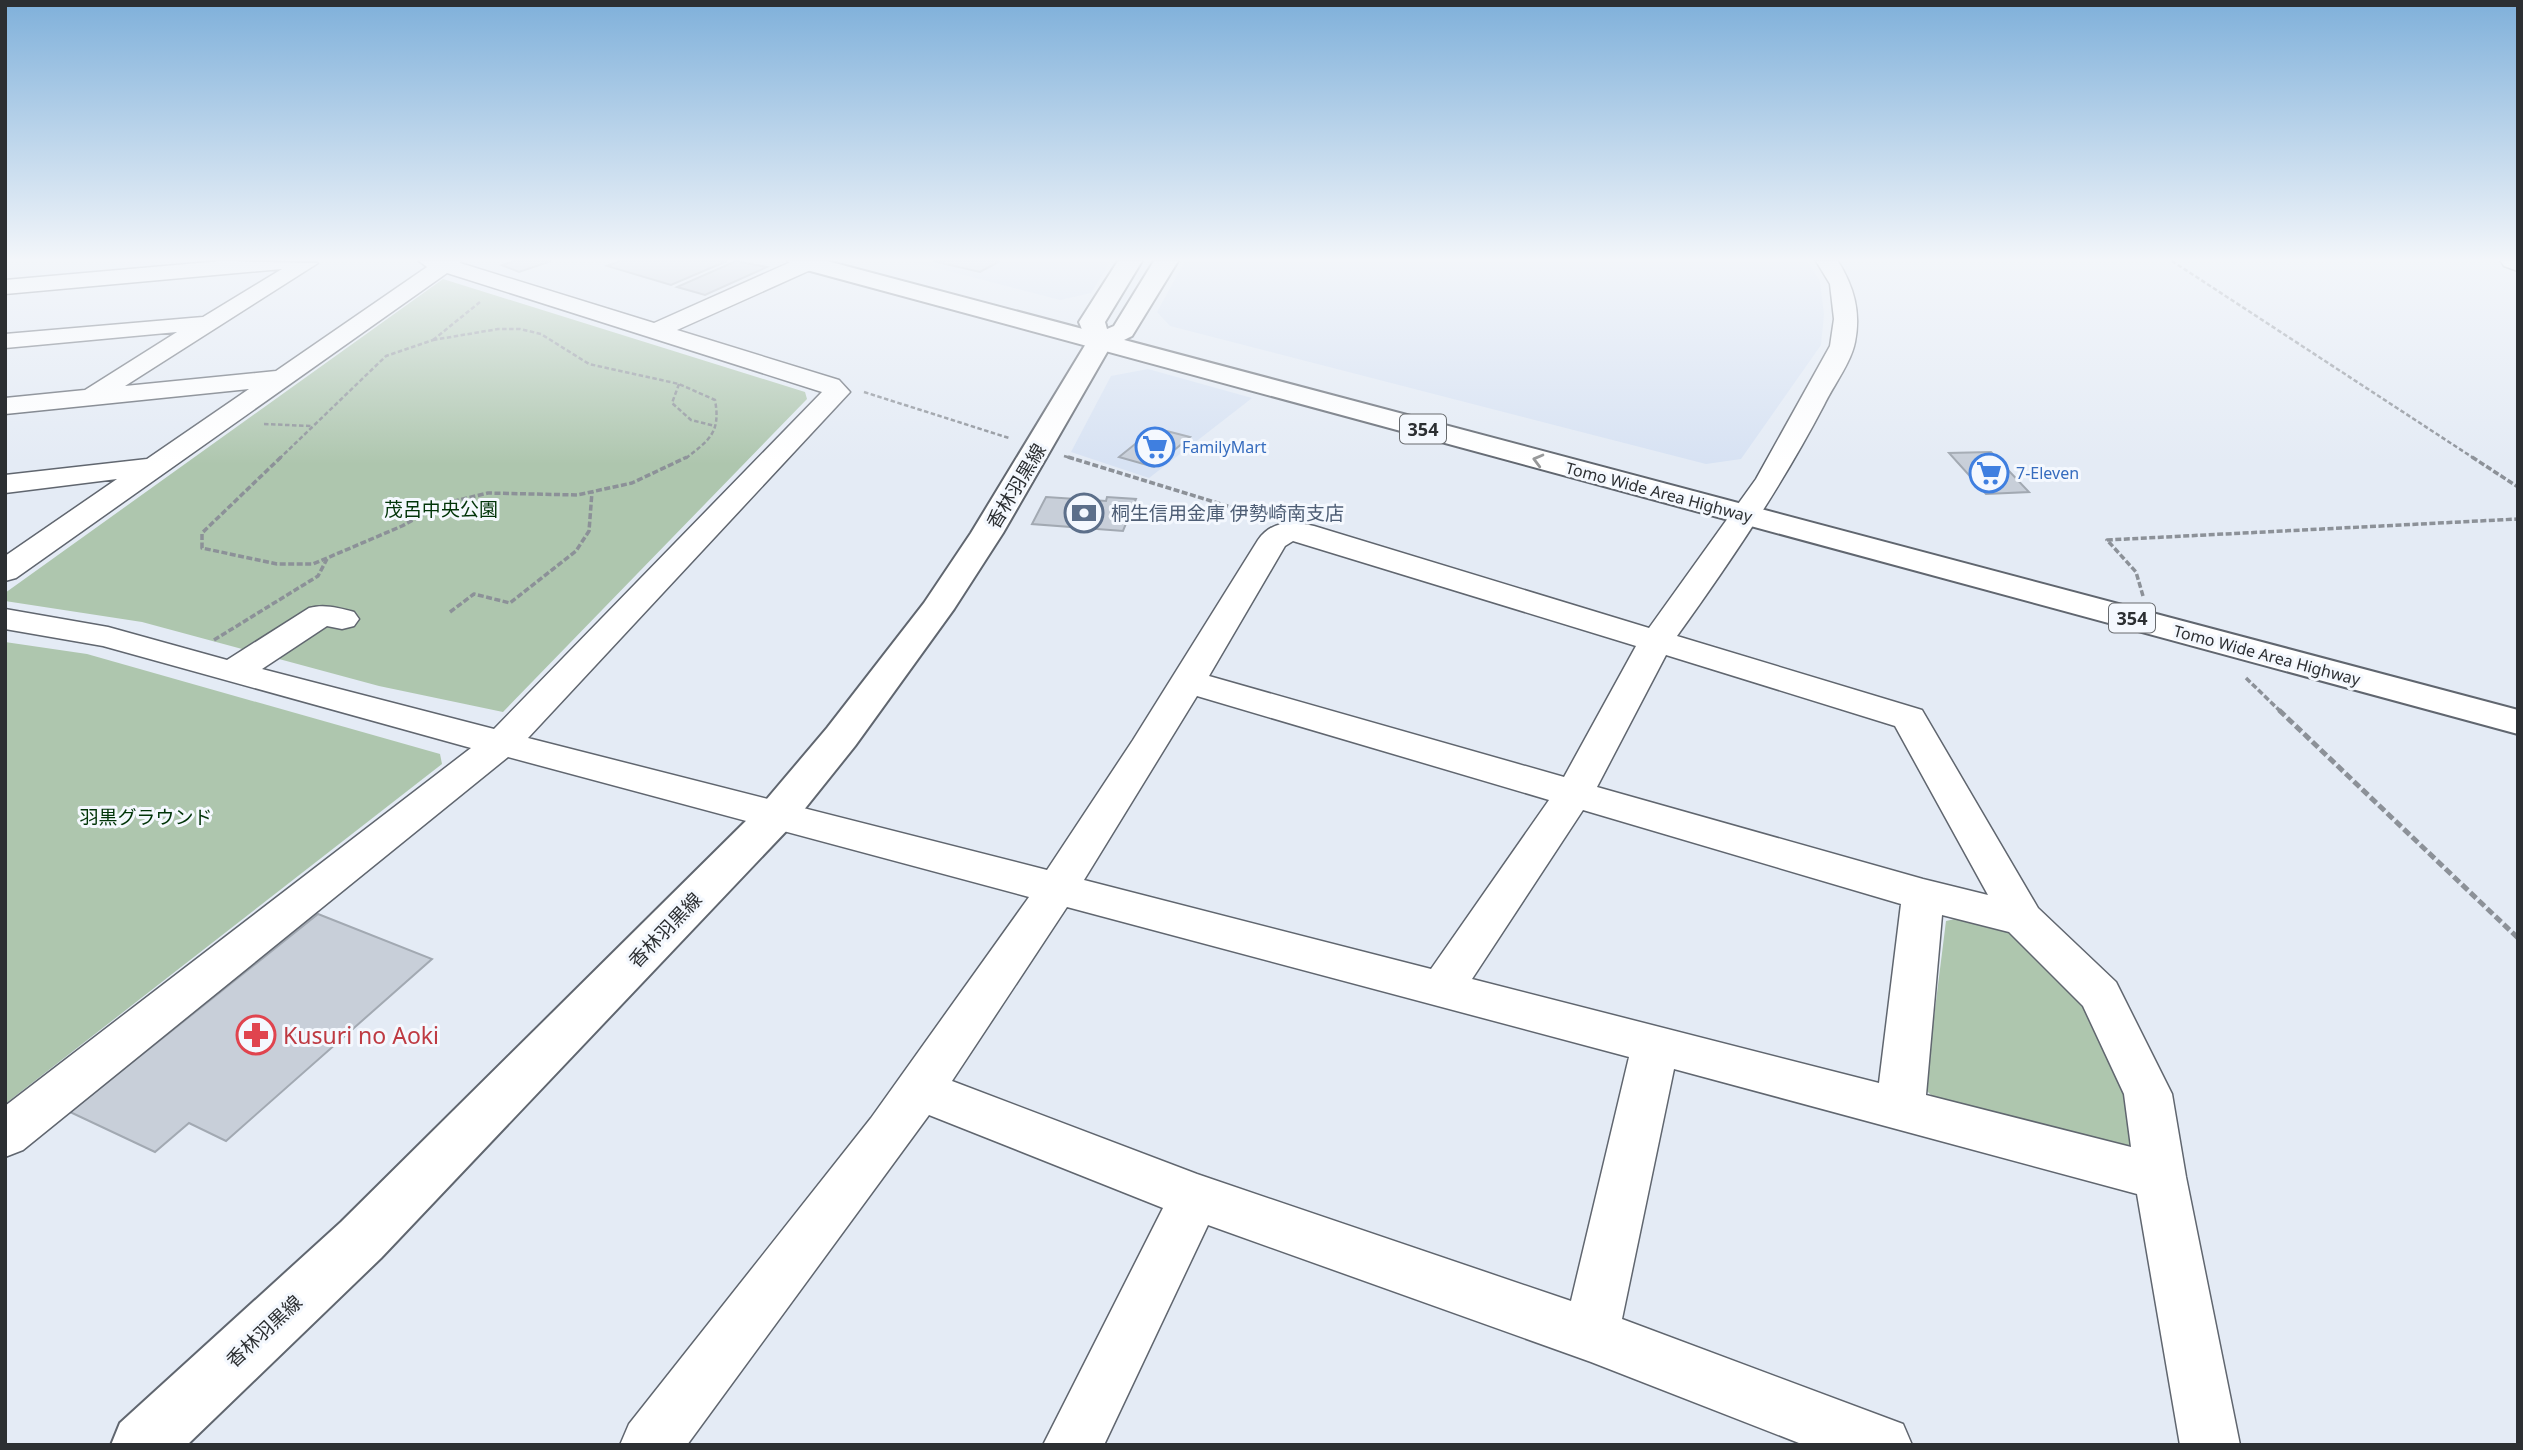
<svg xmlns="http://www.w3.org/2000/svg" width="2523" height="1450" viewBox="0 0 2523 1450" font-family="'Noto Sans','Noto Sans JP',sans-serif">
<style>
.built{fill:#d7e2f3}
.green{fill:#aec6ae}
.building{fill:#c8cfd9;stroke:#a2a9b2;stroke-width:2}
.lines{fill:none;stroke-linecap:round;stroke-linejoin:round}
.minor-casing{stroke:#60666f;stroke-width:3}
.major-casing{stroke:#60666f;stroke-width:4}
.highway-casing{stroke:#60666f;stroke-width:4}
.path-far2{stroke:#8c9198;stroke-width:2.5;stroke-dasharray:4.5 2.5;stroke-linecap:butt}
.path-far1{stroke:#8c9198;stroke-width:3.5;stroke-dasharray:6 2.5;stroke-linecap:butt}
.path{stroke:#8c9198;stroke-width:5;stroke-dasharray:8 3.5;stroke-linecap:butt}
.minor{fill:#fff;fill-rule:evenodd}
.major{fill:#fff;fill-rule:evenodd}
.highway{fill:#fff;fill-rule:evenodd}
.oneway{stroke:#969798}
.labels{text-anchor:middle;dominant-baseline:central;stroke-width:6;stroke-linejoin:round;paint-order:stroke}
.far-shop-label{font-size:16px;fill:#366cbe;stroke:#f4f8fe;text-anchor:start}
.far-street-label{font-size:16px;fill:#2c2f32;stroke:#f4f8fe}
.shield{fill:#f4f8fe;stroke:#686b6f;stroke-width:2}
.shield-label{font-size:18px;font-weight:bold;fill:#2c2f32}
.street-label{font-size:19px;fill:#2c2f32;stroke:#f4f8fe}
.park-label{font-size:19px;fill:#013408;stroke:#f4f8fe}
.service-label{font-size:19px;fill:#4e5e75;stroke:#f4f8fe;text-anchor:start}
.near-health-label{font-size:23px;fill:#be3a42;stroke:#f4f8fe;text-anchor:start}
</style>
<rect width="100%" height="100%" fill="#e4ebf5"/>
<!-- built -->
<g class="built">
<polygon points="910,261 1111,261 1091,293 1060,300"/>
<polygon points="1185,261 1807,261 1820,281 1824,314 1821,345 1741,459 1706,464 1170,326 1157,312"/>
<polygon points="1148,369 1252,398 1149,478 1071,452 1111,376"/>
</g>
<!-- green -->
<g class="green">
<polygon points="443,279 805,392 807,399 503,712 379,686 142,622 5,601 5,593"/>
<polygon points="5,642 87,654 440,754 442,764 5,1104"/>
<polygon points="1959,918 2025,937 2096,1021 2128,1095 2138,1157 1940,1104 1925,1089 1946,921"/>
</g>
<!-- building -->
<g class="building">
<polygon points="514,261 551,261 519,272 502,265"/>
<polygon points="620,261 727,261 671,285 607,266"/>
<polygon points="736,261 767,267 705,295 677,287"/>
<polygon points="933,261 1000,261 980,272"/>
<polygon points="1155,428 1190,437 1154,467 1119,457"/>
<polygon points="1991,452 2029,492 1986,494 1949,453"/>
<polygon points="1046,497 1106,501 1107,497 1136,499 1123,531 1032,524"/>
<polygon points="318,914 432,959 226,1141 189,1123 155,1152 70,1112"/>
</g>
<g class="lines">
<defs>
<g id="minor">
<path d="M221 261 318 263 125 386 276 371 427 267 419 261H461L460 263 654 323 793 261H817L815 268 677 330 839 380 850 392 528 738 1047 870 1133 740 1258 540C1272 520 1292 521 1314 526L1649 628 1756 479 1830 346 1834 319 1830 284 1816 261H1838C1854 287 1861 312 1855 342 1851 363 1833 386 1824 405 1781 487 1731 561 1677 636L1922 710 2038 908 2116 982 2172 1094 2186 1177 2240 1445H2180L2137 1194 1674 1069 1622 1319 1903 1424 1912 1445H1804L1591 1362 1208 1225 1104 1445H1043L1163 1208 929 1115 687 1445H620L629 1424 871 1118 1029 897 508 757 23 1150 5 1157V1106L471 748 103 646 5 629V609L108 627 227 660 309 608C325 604 338 608 354 612L359 619 354 626 342 629 327 626 262 669 494 729 822 392 447 273 16 578 5 581V556L117 479 5 493V475L147 459 249 389 5 414V398L85 390 177 332 5 348V334L203 317 282 269 5 294V280ZM1293 541 1636 646 1564 777 1209 676 1285 546ZM1666 655 1895 726 1988 895 1923 879 1597 787ZM1197 696 1549 800 1431 969 1084 880ZM1583 810 1901 904 1879 1083 1472 979ZM1067 907 1629 1057 1571 1301 1197 1174 952 1081ZM1942 915 2009 932 2083 1006 2124 1094 2131 1147 1926 1095Z"/>
<polygon points="2501,261 2518,261 2518,271 2504,266"/>
</g>
<polygon id="major" points="1118,261 1142,261 1105,322 1107,329 1114,326 1154,261 1178,261 1132,336 1110,347 1003,533 954,609 855,746 791,826 381,1258 187,1445 111,1445 120,1423 341,1222 761,806 827,728 924,603 971,533 1087,342 1079,322"/>
<polygon id="highway" points="788,261 827,261 2518,710 2518,734 792,266"/>
</defs>
<!-- minor casing -->
<use href="#minor" class="minor-casing"/>
<!-- major casing -->
<use href="#major" class="major-casing"/>
<!-- highway casing -->
<use href="#highway" class="highway-casing"/>
<!-- path-far2 -->
<g class="path-far2">
<polyline points="2172,261 2475,459"/>
<polyline points="433,340 480,302"/>
<path d="M433 340 498 329H520L541 334 589 364 679 384 715 400C721 433 709 440 685 459"/>
<polyline points="679,384 672,403 691,420 715,426"/>
<polyline points="864,392 1009,438"/>
<polyline points="264,424 311,426"/>
<polyline points="1064,456 1074,459"/>
<polyline points="279,459 386,356 433,340"/>
</g>
<!-- path-far1 -->
<g class="path-far1">
<polyline points="281,457 202,533 202,548 277,564 313,564 402,526 442,504 488,493 577,495 632,483 687,457"/>
<polyline points="1068,457 1260,516"/>
<polyline points="2472,457 2518,487"/>
<polyline points="2143,596 2136,572 2107,540 2518,519"/>
<polyline points="450,612 474,594 510,603 576,551 589,531 592,492"/>
<polyline points="214,640 318,576 327,559"/>
<polyline points="2246,678 2281,712"/>
</g>
<!-- path -->
<polyline class="path" points="2279,710 2518,938"/>
<!-- minor -->
<use href="#minor" class="minor"/>
<!-- major -->
<use href="#major" class="major"/>
<!-- highway -->
<use href="#highway" class="highway"/>
</g>
<!-- one-way arrows -->
<defs><path id="oneway-chevron" d="M-2-3.5L2.5 0L-2 3.5" fill="none" stroke-width="1.6" stroke-linecap="round" stroke-linejoin="round" transform="scale(1.75)"/></defs>
<use class="oneway" href="#oneway-chevron" transform="translate(1538 460) rotate(-165)"/>
<!-- sky -->
<linearGradient id="sky" x2="0" y2="1"><stop stop-color="#7fb0da"/><stop offset="0.56" stop-color="#f3f6fa"/><stop offset="1" stop-color="#f3f6fa" stop-opacity="0"/></linearGradient>
<rect width="2523" height="464" fill="url(#sky)"/>
<!-- icons -->
<defs>
<symbol id="supermarket-ring" viewBox="-11 -11 22 22"><circle r="9.5" fill="#f4f8fe" stroke="#3f7fe0" stroke-width="1.5"/><path d="M-6-5.5h2.5l.6 2H6L4.5 2H-2.5L-4.4-4H-6ZM-1.5 3.2a1.3 1.3 0 1 0 .1 0ZM3 3.2a1.3 1.3 0 1 0 .1 0Z" fill="#3f7fe0"/></symbol>
<symbol id="bank-ring" viewBox="-11 -11 22 22"><circle r="9.5" fill="#f4f8fe" stroke="#5c6f8a" stroke-width="1.5"/><path d="M-6-4H6V4H-6ZM0-2.3a2.3 2.3 0 1 0 0 4.6a2.3 2.3 0 1 0 0-4.6Z" fill="#5c6f8a"/></symbol>
<symbol id="pharmacy-ring" viewBox="-11 -11 22 22"><circle r="9.5" fill="#f4f8fe" stroke="#e0444e" stroke-width="1.5"/><path d="M-2-6h4v4h4v4h-4v4h-4v-4h-4v-4h4Z" fill="#e0444e"/></symbol>
</defs>
<g fill-rule="evenodd">
<use href="#supermarket-ring" x="1133" y="425" width="44" height="44"/>
<use href="#supermarket-ring" x="1967" y="451" width="44" height="44"/>
<use href="#bank-ring" x="1062" y="491" width="44" height="44"/>
<use href="#pharmacy-ring" x="234" y="1013" width="44" height="44"/>
</g>
<g class="labels">
<!-- far-shop labels -->
<g class="far-shop-label">
<text x="1182" y="447">FamilyMart</text>
<text x="2016" y="473">7-Eleven</text>
</g>
<!-- far-street labels -->
<g class="far-street-label">
<text transform="translate(1659 492) rotate(15)">Tomo Wide Area Highway</text>
<text transform="translate(2267 655) rotate(15)">Tomo Wide Area Highway</text>
</g>
<!-- shield labels -->
<g class="shield">
<rect x="1400" y="414.5" width="46" height="29" rx="5"/>
<rect x="2109" y="603.5" width="46" height="29" rx="5"/>
</g>
<g class="shield-label">
<text x="1423" y="429">354</text>
<text x="2132" y="618">354</text>
</g>
<!-- street labels -->
<g class="street-label">
<text transform="translate(1016 486) rotate(-59)">香林羽黒線</text>
<text transform="translate(665 930) rotate(-46)">香林羽黒線</text>
<text transform="translate(264 1331) rotate(-43)">香林羽黒線</text>
</g>
<!-- park labels -->
<g class="park-label">
<text x="441" y="509">茂呂中央公園</text>
<text x="146" y="817">羽黒グラウンド</text>
</g>
<!-- service labels -->
<g class="service-label">
<text x="1111" y="513">桐生信用金庫 伊勢崎南支店</text>
</g>
<!-- near-health labels -->
<g class="near-health-label">
<text x="283" y="1035">Kusuri no Aoki</text>
</g>
</g>
<!-- border -->
<rect width="2523" height="1450" fill="none" stroke="#2c2f32" stroke-width="14"/>
</svg>
